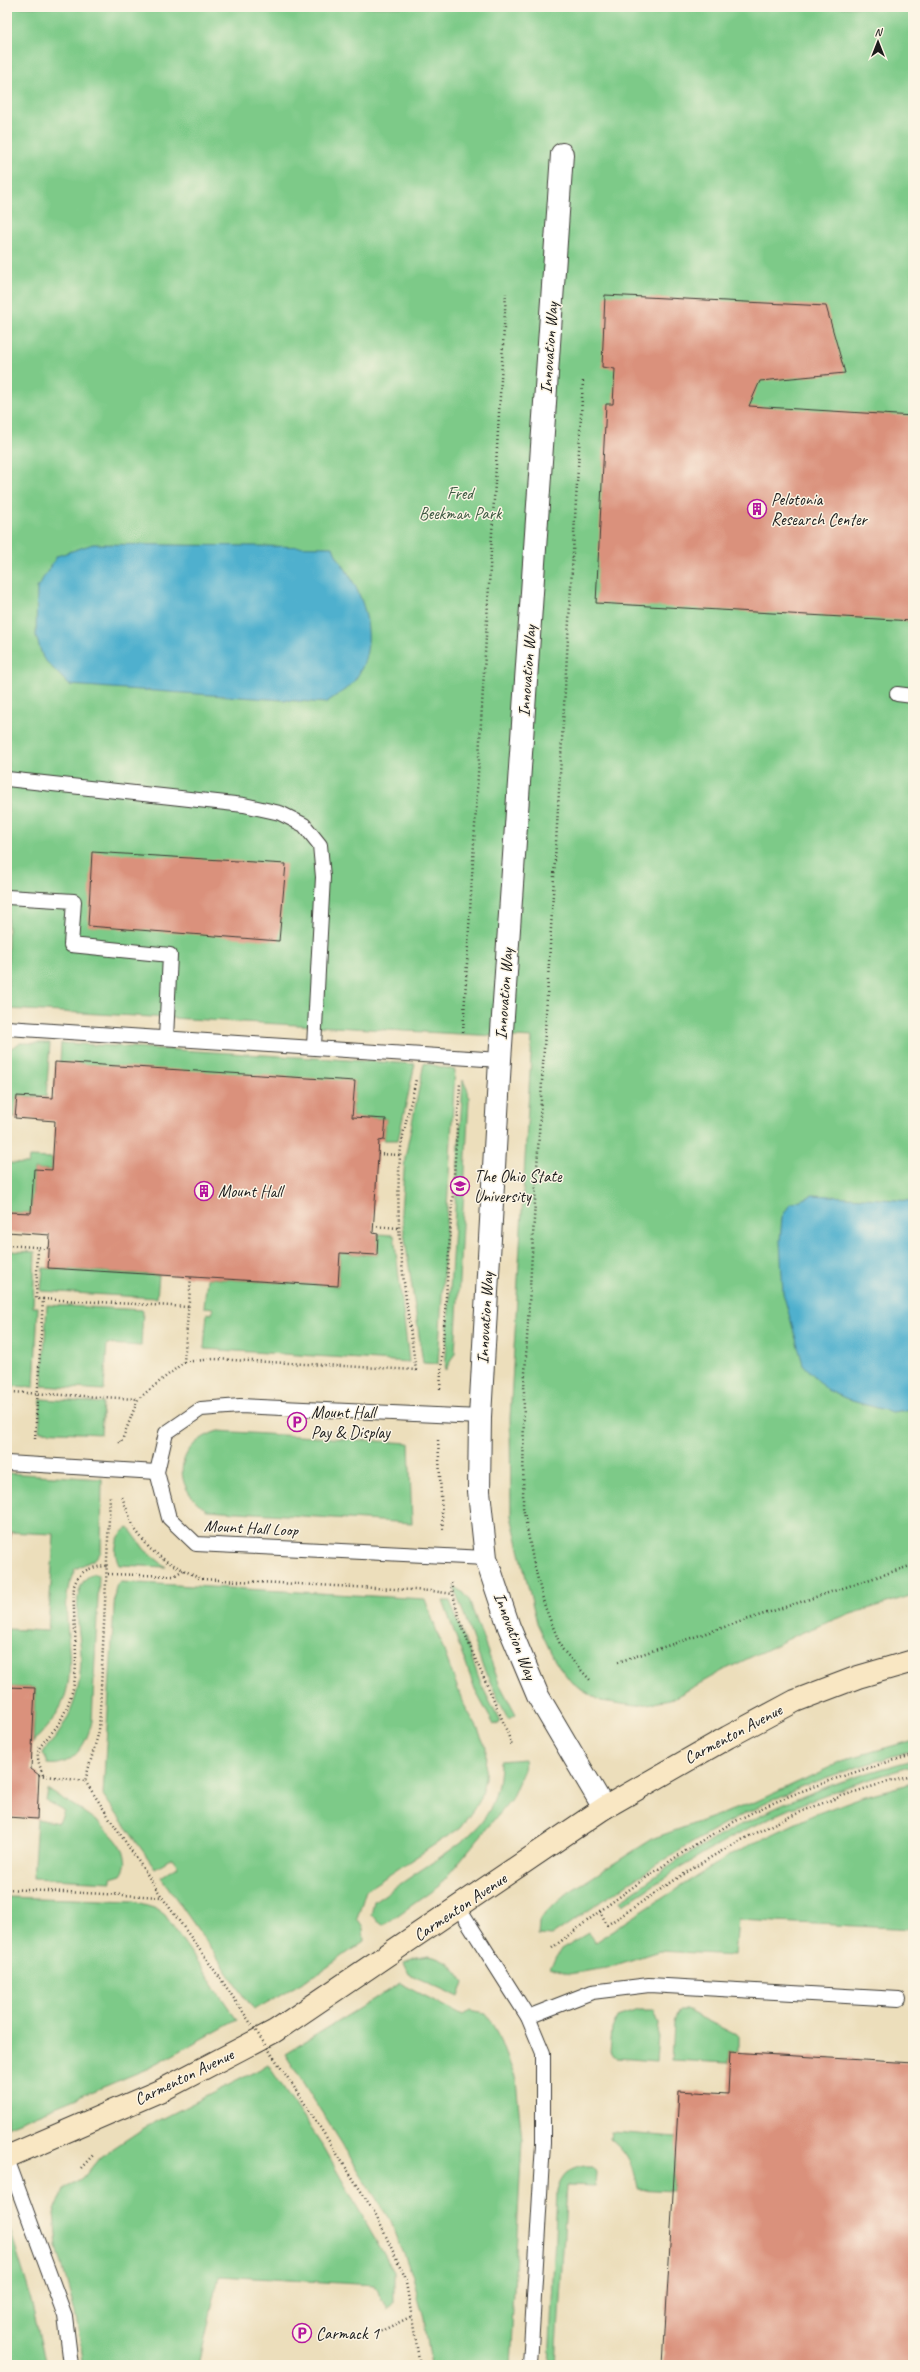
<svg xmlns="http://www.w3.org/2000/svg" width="920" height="2372" viewBox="0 0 920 2372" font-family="Caveat,sans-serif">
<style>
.green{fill:#7dca88;stroke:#4c7352}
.water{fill:#4fb0ce;stroke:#366675}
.building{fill:#da917b}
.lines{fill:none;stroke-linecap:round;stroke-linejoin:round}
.lane-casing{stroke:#3b3934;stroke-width:16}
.street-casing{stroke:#3b3934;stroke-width:24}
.secondary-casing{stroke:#3b3934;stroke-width:24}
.path{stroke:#3b3934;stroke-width:2.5;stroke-dasharray:1 3;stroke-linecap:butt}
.lane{stroke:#fff;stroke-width:14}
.street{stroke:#fff;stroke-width:22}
.secondary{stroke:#f9e7c3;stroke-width:22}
.path-bridge{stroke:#3b3934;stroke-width:2.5;stroke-dasharray:1 3;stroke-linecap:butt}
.labels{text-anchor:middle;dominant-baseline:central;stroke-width:3;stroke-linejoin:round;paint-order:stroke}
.street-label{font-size:17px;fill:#1c1c1c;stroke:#fcf5e5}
.park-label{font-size:17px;fill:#3e5942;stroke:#fcf5e5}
.poi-label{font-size:17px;fill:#1c1c1c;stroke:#fcf5e5;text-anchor:start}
</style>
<rect width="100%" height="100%" fill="#fcf5e5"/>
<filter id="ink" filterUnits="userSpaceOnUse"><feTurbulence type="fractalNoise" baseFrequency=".025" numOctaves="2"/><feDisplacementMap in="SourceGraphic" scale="8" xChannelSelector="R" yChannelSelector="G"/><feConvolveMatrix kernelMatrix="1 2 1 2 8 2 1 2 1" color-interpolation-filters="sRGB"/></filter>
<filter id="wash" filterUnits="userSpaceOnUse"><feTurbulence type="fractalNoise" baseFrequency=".012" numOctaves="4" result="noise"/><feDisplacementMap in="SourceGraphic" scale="16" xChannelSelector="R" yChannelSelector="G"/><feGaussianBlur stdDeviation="0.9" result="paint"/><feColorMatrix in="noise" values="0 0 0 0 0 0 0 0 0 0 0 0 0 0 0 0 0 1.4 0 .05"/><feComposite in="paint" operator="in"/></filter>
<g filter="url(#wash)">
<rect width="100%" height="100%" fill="#ecdebb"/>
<!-- green -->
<g class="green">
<polygon points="7,7 913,7 913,1595 838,1618 801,1633 724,1670 670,1700 636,1706 601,1701 572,1683 555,1661 537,1623 511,1516 510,1418 532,1038 8,1009"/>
<polygon points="20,1043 50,1043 46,1097 17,1096 15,1118 7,1113 7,1050"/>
<polygon points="61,1043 415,1064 398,1140 384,1140 386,1119 352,1117 355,1082 60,1063"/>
<polygon points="424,1063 455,1070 438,1364 423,1363 401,1211 405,1158"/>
<polygon points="463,1080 468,1091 469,1100 455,1353 445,1371"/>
<polygon points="29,1157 52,1158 52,1170 34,1169 31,1213 8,1212 7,1217 7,1163 28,1164"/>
<polygon points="378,1234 394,1235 409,1362 204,1349 207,1313 212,1314 213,1308 204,1307 207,1278 338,1286 340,1253 377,1255"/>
<polygon points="8,1251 35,1252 33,1307 38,1307 34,1387 7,1386"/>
<polygon points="43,1268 159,1275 157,1298 41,1291"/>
<polygon points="47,1305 143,1310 141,1346 107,1344 104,1390 42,1386"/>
<polygon points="41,1399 103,1403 101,1434 39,1431"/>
<path d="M218 1431 409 1443 412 1523 207 1510C170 1486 175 1444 218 1431Z"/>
<path d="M7 1473 102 1479 101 1552 95 1559 75 1569C73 1575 69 1582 68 1589 62 1625 77 1664 64 1699 58 1716 44 1730 33 1743L35 1688 7 1687V1629L48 1631 54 1534 7 1532Z"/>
<path d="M129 1528 145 1550 166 1567 119 1565C112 1552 116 1533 129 1528Z"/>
<path d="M94 1574 99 1576 92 1721C87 1744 73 1768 47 1764L43 1753C47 1745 54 1741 58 1734 74 1711 81 1684 81 1656 81 1635 67 1581 94 1574Z"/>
<polygon points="121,1582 425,1599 463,1703 477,1727 486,1748 485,1779 479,1802 460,1828 366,1890 357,1919 363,1928 364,1941 322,1971 254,2010 161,1877 178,1866 172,1858 155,1868 103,1795 115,1591 117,1584"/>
<polygon points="454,1587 464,1593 469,1600 499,1683 516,1715 508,1719 482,1665"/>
<polygon points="443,1601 450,1601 482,1686 500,1722 494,1725 476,1692"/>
<path d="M913 1740V1750C874 1762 835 1773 798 1789 709 1826 630 1882 551 1936L538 1935 539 1922 546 1912 569 1892 654 1838 755 1802 850 1758Z"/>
<path d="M525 1759 522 1774 511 1799 439 1886 384 1925 371 1915 374 1902C393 1889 413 1875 433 1862 475 1834 499 1816 500 1761Z"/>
<path d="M913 1760V1766C858 1782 804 1800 753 1826 708 1848 665 1878 623 1905L620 1901C643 1885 666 1868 690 1853 759 1811 835 1780 913 1760Z"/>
<polygon points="913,1783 913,1929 738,1920 735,1955 659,1951 606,1968 569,1974 550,1967 561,1949 588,1933 595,1942 729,1855 813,1815 864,1796"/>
<path d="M48 1790C69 1803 145 1843 121 1875L111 1878V1882L33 1878 37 1819 59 1823 64 1811 46 1801Z"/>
<polygon points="7,1897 133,1901 154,1907 165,1915 237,2020 149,2068 7,2127"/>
<path d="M427 1956C446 1958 455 1967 464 1982L459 1997 409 1974 404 1963 417 1958Z"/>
<polygon points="400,1983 462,2015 470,2010 486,2013 500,2038 516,2080 522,2141 510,2365 431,2365 424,2319 412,2274 391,2222 285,2054"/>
<polygon points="638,2010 654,2010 659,2024 656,2061 617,2058 610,2052 612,2029 617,2017"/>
<polygon points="678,2010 686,2010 738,2036 738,2053 730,2052 729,2063 672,2060 674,2023"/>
<polygon points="268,2065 321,2143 394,2272 394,2302 387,2310 375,2285 219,2276 199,2365 84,2365 75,2312 57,2246 54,2213 64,2189 83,2178 100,2157 144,2128"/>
<path d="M611 2132 677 2137 673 2191 637 2189C632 2164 630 2155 610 2138Z"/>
<path d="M584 2166H592L596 2171 595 2186 567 2185 556 2365H549L557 2191C562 2175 568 2170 584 2166Z"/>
<polygon points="7,2219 28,2288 46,2365 7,2365"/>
</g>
<!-- water -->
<g class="water">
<path d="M93 544 333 547C336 557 342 563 348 573 368 605 378 647 355 680 349 689 334 696 326 703L69 685 43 658 36 636 37 588 57 556Z"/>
<polygon points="813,1195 913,1201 913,1409 892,1412 852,1401 827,1390 803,1364 783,1293 780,1241 782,1217 790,1204"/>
</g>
<g id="blocks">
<!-- building -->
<g class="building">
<polygon points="605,295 826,306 845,373 760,381 749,406 913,416 913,621 596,603 606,404 613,404 615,369 602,367"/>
<polygon points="92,852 286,864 279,941 88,926"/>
<polygon points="55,1062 355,1081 352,1117 386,1119 384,1140 379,1141 373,1233 378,1234 377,1255 340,1253 338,1286 48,1268 50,1235 7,1232 7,1212 31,1213 34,1169 52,1170 55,1121 15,1118 17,1096 53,1098"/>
<polygon points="7,1532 11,1532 8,1581 7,1581"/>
<polygon points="7,1687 35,1688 31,1769 39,1775 37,1819 7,1817"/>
<polygon points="730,2052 913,2063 913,2365 663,2365 679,2091 728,2094"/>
</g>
</g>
</g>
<g filter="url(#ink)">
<use href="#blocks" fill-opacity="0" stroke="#3b3934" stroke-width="1"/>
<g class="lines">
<defs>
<g id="lane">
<polyline points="897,694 913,696"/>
<polyline points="7,779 244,805 280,813 304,825 320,845 323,877 314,1046"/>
<polyline points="7,897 74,901 71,945 170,955 166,1038"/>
<polyline points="7,1028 500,1060"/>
<polyline points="480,1417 240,1406 201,1409 166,1433 157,1472 169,1518 196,1544 486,1558"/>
<polyline points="7,1463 157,1472"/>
<polyline points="459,1908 528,2017 543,2053 543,2143 530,2365"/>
<polyline points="528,2017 592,1992 649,1985 899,1999"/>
<polyline points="7,2159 65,2316 71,2365"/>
</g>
<polyline id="street" points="562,154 500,1060 480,1417 479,1491 486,1558 509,1627 538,1696 604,1808"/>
<polyline id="secondary" points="7,2157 164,2089 275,2031 604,1808 728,1737 795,1701 858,1677 913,1661"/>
</defs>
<!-- lane casing -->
<use href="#lane" class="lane-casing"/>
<!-- street casing -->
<use href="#street" class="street-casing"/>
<!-- secondary casing -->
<use href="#secondary" class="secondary-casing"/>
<!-- path -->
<g class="path">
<polyline points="583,381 524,1390 523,1507 533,1560 545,1607 562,1649 591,1681"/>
<polyline points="463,1032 506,293"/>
<polyline points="378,1154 400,1155"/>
<polyline points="373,1226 398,1228"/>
<polyline points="7,1245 49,1248"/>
<polyline points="43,1299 189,1307"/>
<path d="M184 1362 214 1359 416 1370C406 1299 394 1229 400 1157 402 1131 411 1105 416 1079"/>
<polyline points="440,1389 460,1083"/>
<polyline points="7,1435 10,1392 138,1399"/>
<polyline points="35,1439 43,1299 36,1299 38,1247"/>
<polyline points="438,1440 443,1531"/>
<polyline points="119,1442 121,1443 138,1399 184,1362 191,1277"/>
<polyline points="122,1497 134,1528 150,1549 166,1561 201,1579 432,1591 453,1594"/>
<polyline points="108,1574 174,1576 183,1570"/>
<path d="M451 1583C460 1640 494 1691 512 1746"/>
<polyline points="618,1662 913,1565"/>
<polyline points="39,1775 85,1781 99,1731 110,1496"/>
<path d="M43 1775C33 1749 38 1749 54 1730 63 1719 70 1701 73 1688 80 1662 72 1616 74 1586 80 1569 91 1567 108 1566"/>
<polyline points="85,1781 162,1897 220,1978"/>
<polyline points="7,1889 162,1897"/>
<path d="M600 1911C652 1873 705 1834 764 1807 813 1785 862 1769 913 1755"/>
<path d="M552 1948 600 1911 607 1925C647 1899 686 1871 727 1848 784 1816 849 1790 913 1776"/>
<polyline points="296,2090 375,2213 405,2277 420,2365"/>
<polyline points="81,2168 94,2154"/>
<polyline points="377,2333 412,2316"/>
</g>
<!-- lane -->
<use href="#lane" class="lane"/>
<!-- street -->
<use href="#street" class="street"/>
<!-- secondary -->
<use href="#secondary" class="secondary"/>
<!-- path-bridge -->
<polyline class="path-bridge" points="220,1978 296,2090"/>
</g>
</g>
<!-- icons -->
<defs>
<symbol id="building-ring" viewBox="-11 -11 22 22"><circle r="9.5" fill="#fcf5e5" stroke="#b5179e" stroke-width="1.5"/><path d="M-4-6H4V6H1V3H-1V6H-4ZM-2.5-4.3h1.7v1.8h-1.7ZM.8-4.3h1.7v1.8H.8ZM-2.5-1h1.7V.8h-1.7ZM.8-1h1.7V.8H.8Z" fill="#b5179e"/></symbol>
<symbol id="university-ring" viewBox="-11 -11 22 22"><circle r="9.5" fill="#fcf5e5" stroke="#b5179e" stroke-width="1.5"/><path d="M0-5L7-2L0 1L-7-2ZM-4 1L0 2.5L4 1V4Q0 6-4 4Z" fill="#b5179e"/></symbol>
<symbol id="parking-ring" viewBox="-11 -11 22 22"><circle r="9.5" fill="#fcf5e5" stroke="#b5179e" stroke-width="1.5"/><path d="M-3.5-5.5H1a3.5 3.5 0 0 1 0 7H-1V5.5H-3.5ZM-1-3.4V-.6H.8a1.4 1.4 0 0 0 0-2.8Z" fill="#b5179e"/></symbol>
</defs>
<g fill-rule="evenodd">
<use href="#building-ring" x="746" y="498" width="22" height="22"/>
<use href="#university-ring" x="449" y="1175" width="22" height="22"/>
<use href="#building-ring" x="193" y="1180" width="22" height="22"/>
<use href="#parking-ring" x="286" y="1411" width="22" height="22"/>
<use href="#parking-ring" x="291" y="2322" width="22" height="22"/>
</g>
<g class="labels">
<!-- street labels -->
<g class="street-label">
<text transform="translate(549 348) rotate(-86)">Innovation Way</text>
<text transform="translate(527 671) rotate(-86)">Innovation Way</text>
<text transform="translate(504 994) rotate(-86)">Innovation Way</text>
<text transform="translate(485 1318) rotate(-87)">Innovation Way</text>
<text transform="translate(251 1528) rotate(3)">Mount Hall Loop</text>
<text transform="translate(515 1636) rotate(69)">Innovation Way</text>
<text transform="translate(733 1734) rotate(-28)">Carmenton Avenue</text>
<text transform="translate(460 1907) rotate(-34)">Carmenton Avenue</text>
<text transform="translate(184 2077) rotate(-26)">Carmenton Avenue</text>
</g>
<!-- park labels -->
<g class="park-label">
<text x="460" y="493">Fred<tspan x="460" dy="20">Beekman Park</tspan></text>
</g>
<!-- poi labels -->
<g class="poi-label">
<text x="771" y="499">Pelotonia<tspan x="771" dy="20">Research Center</tspan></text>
<text x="474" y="1176">The Ohio State<tspan x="474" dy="20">University</tspan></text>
<text x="218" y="1191">Mount Hall</text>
<text x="311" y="1412">Mount Hall<tspan x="311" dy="20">Pay &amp; Display</tspan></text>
<text x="316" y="2333">Carmack 1</text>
</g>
</g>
<!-- margin -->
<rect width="920" height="2372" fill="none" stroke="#fcf5e5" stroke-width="24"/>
<!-- north arrow -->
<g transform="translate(878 42)" stroke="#fcf5e5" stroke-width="3" paint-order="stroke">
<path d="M0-3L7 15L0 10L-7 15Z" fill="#1c1c1c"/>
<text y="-6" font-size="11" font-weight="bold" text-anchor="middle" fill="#1c1c1c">N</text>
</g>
</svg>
